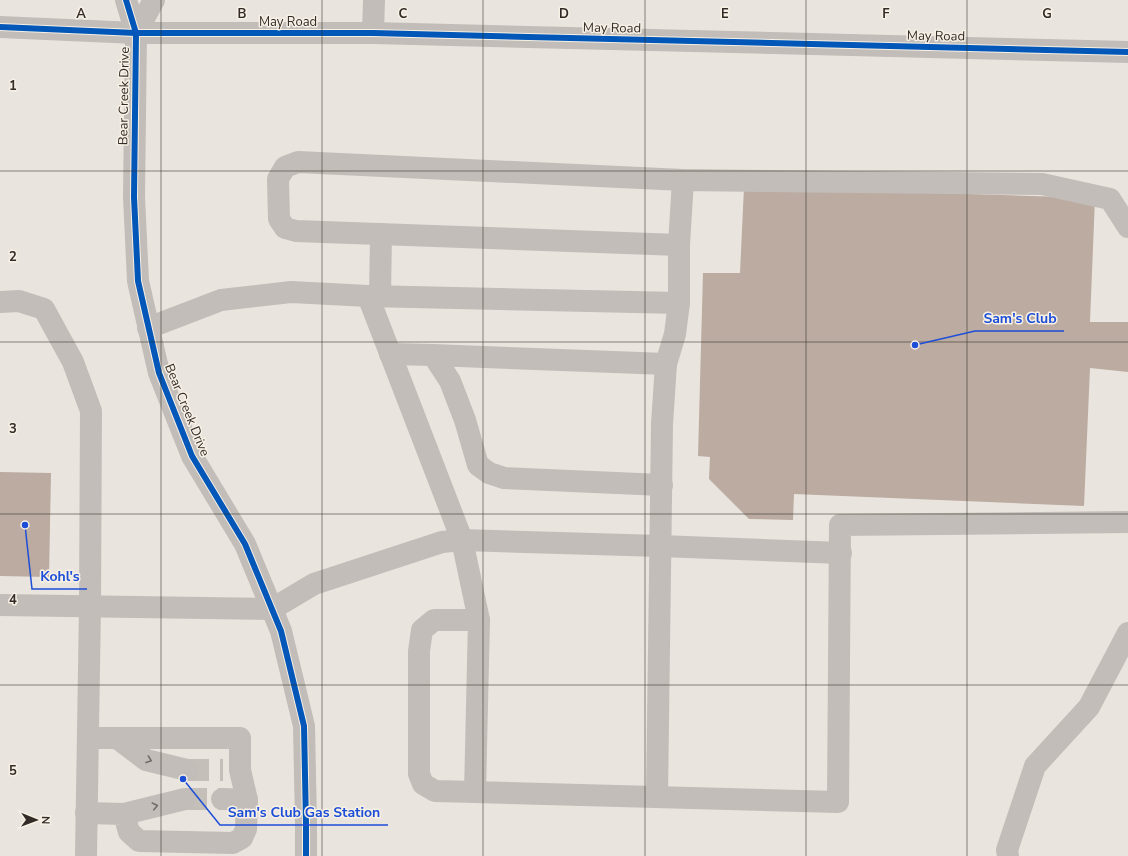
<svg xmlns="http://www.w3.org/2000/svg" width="1128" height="856" viewBox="0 0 1128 856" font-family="'Nunito Sans',sans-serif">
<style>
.building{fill:#bbaba1}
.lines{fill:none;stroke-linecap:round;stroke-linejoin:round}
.minor-tunnel{stroke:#c4c0b9;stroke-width:22;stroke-dasharray:22 11;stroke-linecap:butt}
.minor{stroke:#c2bdb8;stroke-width:22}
.cycleway-casing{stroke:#f7f0e5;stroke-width:8}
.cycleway{stroke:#0057b8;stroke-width:6}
.oneway{stroke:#736d68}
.grid{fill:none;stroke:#322b27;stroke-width:1;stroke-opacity:0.55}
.labels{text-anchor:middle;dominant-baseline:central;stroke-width:3;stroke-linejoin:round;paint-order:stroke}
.street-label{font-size:13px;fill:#322b27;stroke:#f7f0e5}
.grid-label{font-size:13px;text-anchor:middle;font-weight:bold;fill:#322b27;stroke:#f7f0e5;stroke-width:3;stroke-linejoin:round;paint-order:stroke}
.leader{fill:none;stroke:#1d4ed8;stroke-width:1.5}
.callout-dot{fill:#1d4ed8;stroke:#f7f0e5;stroke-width:1.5}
.callout-label{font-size:14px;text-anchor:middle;font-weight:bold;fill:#1d4ed8;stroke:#f7f0e5;stroke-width:3;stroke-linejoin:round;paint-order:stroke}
</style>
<rect width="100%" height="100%" fill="#e9e5de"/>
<!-- building -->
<g class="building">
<polygon points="744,187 1095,198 1090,322 1128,322 1128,372 1090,368 1084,506 794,494 793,520 749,519 709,479 710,457 698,456 703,273 740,273"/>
<polygon points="0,472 51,473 49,577 0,576"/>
</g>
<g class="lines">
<!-- minor-tunnel -->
<g class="minor-tunnel">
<polyline points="187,770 223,770"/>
<polyline points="185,799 222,799"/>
</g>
<!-- minor -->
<g class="minor">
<polyline points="126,0 136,33 134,197 138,281 159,373 192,456 245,544 281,631 304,726 306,823 306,856"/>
<polyline points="0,27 136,33 373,33 1128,52"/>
<polyline points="136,33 154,0"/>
<polyline points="373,33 374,0"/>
<polyline points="679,245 296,231 285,228 279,219 278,179 285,167 298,162 683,180"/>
<polyline points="368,296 462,540 479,620 475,792 838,802 840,525 1128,522"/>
<polyline points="380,296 381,234"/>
<polyline points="0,302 19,301 44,309 73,362 91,411 90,606 86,856"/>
<polyline points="148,328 221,300 291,292 368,296 679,303 679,245 683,180 1042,184 1110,199 1128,227"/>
<polyline points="390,354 433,355 666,364"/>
<polyline points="433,355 450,381 465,420 478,465 489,473 504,478 662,485"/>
<polyline points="0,605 272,609 314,584 442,542 462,540 661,546 841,553"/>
<polyline points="117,738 146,760 187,770"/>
<polyline points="475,792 435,791 423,784 419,774 419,651 422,630 434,620 479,620"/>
<polyline points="657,797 662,424 666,364 675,334 679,303"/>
<polyline points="222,799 247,800"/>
<polyline points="86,813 124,814 129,832 139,841 233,843 242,838 246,829 247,800 240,770 240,738 88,738"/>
<polyline points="124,814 185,799"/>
<polyline points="1008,856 1007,850 1035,766 1089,707 1128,633"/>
</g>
<defs>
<g id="cycleway">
<polyline points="126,0 136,33 134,197 138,281 159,373 192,456 245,544 281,631 304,726 306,823 306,856"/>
<polyline points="0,27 136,33 373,33 1128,52"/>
</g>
</defs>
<!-- cycleway casing -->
<use href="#cycleway" class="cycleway-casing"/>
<!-- cycleway -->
<use href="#cycleway" class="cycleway"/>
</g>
<!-- one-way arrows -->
<defs><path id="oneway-chevron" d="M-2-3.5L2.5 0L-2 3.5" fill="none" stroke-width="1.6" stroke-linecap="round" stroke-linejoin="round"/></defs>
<g class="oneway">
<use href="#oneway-chevron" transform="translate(149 760) rotate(20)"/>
<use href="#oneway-chevron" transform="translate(155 806) rotate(-13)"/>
</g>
<!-- grid -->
<path class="grid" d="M161 0V856M322 0V856M483 0V856M645 0V856M806 0V856M967 0V856M0 171H1128M0 342H1128M0 514H1128M0 685H1128"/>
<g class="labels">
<!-- street labels -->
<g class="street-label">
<text x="288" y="22">May Road</text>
<text transform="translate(612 28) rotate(1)">May Road</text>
<text transform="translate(936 36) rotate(1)">May Road</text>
<text transform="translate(124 96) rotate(-89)">Bear Creek Drive</text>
<text transform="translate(187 410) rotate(68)">Bear Creek Drive</text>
</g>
</g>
<g class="grid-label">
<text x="81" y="18">A</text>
<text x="242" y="18">B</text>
<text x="403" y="18">C</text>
<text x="564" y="18">D</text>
<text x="725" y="18">E</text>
<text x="886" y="18">F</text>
<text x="1047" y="18">G</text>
<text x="13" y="90">1</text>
<text x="13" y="261">2</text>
<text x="13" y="433">3</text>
<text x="13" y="604">4</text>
<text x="13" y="775">5</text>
</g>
<!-- callouts -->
<path class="leader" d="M915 345L975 331H1064M25 525L32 589H87M183 779L220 825H388"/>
<g class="callout-dot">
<circle cx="915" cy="345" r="4"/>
<circle cx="25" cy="525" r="4"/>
<circle cx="183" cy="779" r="4"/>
</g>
<g class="callout-label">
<text x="1020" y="323">Sam's Club</text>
<text x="60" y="581">Kohl's</text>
<text x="304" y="817">Sam's Club Gas Station</text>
</g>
<!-- north arrow -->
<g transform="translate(36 820) rotate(91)" stroke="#f7f0e5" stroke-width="3" paint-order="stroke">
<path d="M0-3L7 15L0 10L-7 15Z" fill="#322b27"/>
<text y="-6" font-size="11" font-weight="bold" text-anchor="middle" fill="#322b27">N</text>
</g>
</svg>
